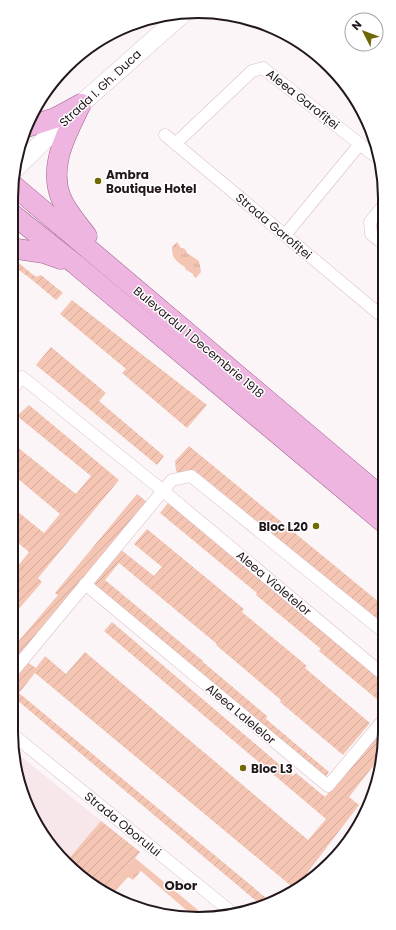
<svg xmlns="http://www.w3.org/2000/svg" width="396" height="930" viewBox="0 0 396 930" font-family="Poppins,sans-serif">
<style>
.built{fill:#f7e7eb}
.grass{fill:url(#grass-tufts)}
.garden{fill:url(#garden-furrows)}
.lines{fill:none;stroke-linecap:round;stroke-linejoin:round}
.street-casing{stroke:#dabdc5;stroke-width:13}
.secondary-casing{stroke:#dabdc5;stroke-width:19}
.primary-casing{stroke:#9e5e8c;stroke-width:21}
.street{stroke:#fff;stroke-width:12}
.secondary{stroke:#fff;stroke-width:18}
.primary{stroke:#edb5df;stroke-width:20}
.poi-dot{fill:#6e6902;stroke:#fff;stroke-width:1.5}
.labels{text-anchor:middle;dominant-baseline:central;stroke-width:3;stroke-linejoin:round;paint-order:stroke}
.street-label{font-size:12px;fill:#22181b;stroke:#fff}
.poi-label{font-size:12px;font-weight:bold;fill:#22181b;stroke:#fff;text-anchor:start}
.neighbourhood-label{font-size:13px;font-weight:bold;fill:#22181b;stroke:#fff}
.rim{fill:none;stroke:#22181b;stroke-width:2}
</style>
<defs>
<pattern id="grass-tufts" width="24" height="20" patternUnits="userSpaceOnUse"><rect width="24" height="20" fill="#f4c5b3"/><path d="M3 7l-1-3M5 7V3M7 7l1-3M15 17l-1-3M17 17v-4M19 17l1-3" fill="none" stroke="#d1a899"/></pattern>
<pattern id="garden-furrows" width="10" height="10" patternUnits="userSpaceOnUse"><rect width="10" height="10" fill="#f4c5b3"/><path d="M-1 1l2-2M0 10L10 0M9 11l2-2" fill="none" stroke="#d1a899"/></pattern>
</defs>
<rect width="100%" height="100%" fill="#fbf5f7"/>
<!-- built -->
<polygon class="built" points="14,751 140,852 105,894 57,855 21,792"/>
<!-- grass -->
<g class="grass">
<path d="M177 242 181 248H183L186 250 187 253 199 261 201 272 196 278 194 277 193 274 185 269V267C176 261 172 259 172 247Z"/>
<polygon points="135,858 204,915 192,915 141,871 133,880 128,877 111,896 105,894"/>
</g>
<!-- garden -->
<g class="garden">
<polygon points="11,260 15,260 36,277 41,275 63,293 56,300 31,279 11,264"/>
<polygon points="72,300 207,405 187,428 122,373 126,369 60,314"/>
<polygon points="51,347 106,393 99,401 164,456 157,465 36,365"/>
<polygon points="29,405 119,480 38,578 42,582 11,618 11,569 14,571 29,552 11,537 11,506 44,533 60,514 11,473 11,442 76,494 91,476 17,416"/>
<polygon points="189,446 385,607 385,625 194,470 180,474 176,471 175,461"/>
<polygon points="137,494 147,502 11,665 11,650 58,595 55,593"/>
<polygon points="168,503 385,684 385,706 319,651 321,649 256,595 257,593 160,513"/>
<polygon points="147,529 244,609 242,612 307,666 305,668 370,723 343,755 280,702 281,700 216,645 217,644 119,563 105,580 203,661 203,662 267,716 266,719 329,772 324,779 91,584 120,549 154,576 162,567 134,544"/>
<polygon points="112,622 293,776 296,773 325,797 385,726 381,756 349,797 359,805 301,881 304,884 296,890 35,673 19,693 271,902 261,905 11,695 11,681 27,662 36,668 45,656 66,674 85,652 308,840 326,819 104,631"/>
<polygon points="101,821 140,852 105,894 66,862"/>
</g>
<g class="lines">
<defs>
<g id="street">
<polyline points="165,135 384,318"/>
<polyline points="175,144 252,71 263,68 380,160"/>
<polyline points="383,206 370,222 371,234 384,244"/>
<polyline points="285,235 360,144"/>
<polyline points="11,391 22,377 162,490 385,676"/>
<polyline points="85,584 328,786 385,718"/>
<polyline points="11,674 172,480 191,476 385,633"/>
<polyline points="11,733 235,915"/>
</g>
<polyline id="secondary" points="16,168 81,104 186,11"/>
<g id="primary">
<path d="M81 104C67 133 48 165 61 198 67 212 78 224 87 236"/>
<polyline points="27,127 55,118 81,104"/>
<polyline points="13,185 384,499"/>
<polyline points="11,213 75,264 384,523"/>
<polyline points="11,248 44,253 61,259"/>
</g>
</defs>
<!-- street casing -->
<use href="#street" class="street-casing"/>
<!-- secondary casing -->
<use href="#secondary" class="secondary-casing"/>
<!-- primary casing -->
<use href="#primary" class="primary-casing"/>
<!-- street -->
<use href="#street" class="street"/>
<!-- secondary -->
<use href="#secondary" class="secondary"/>
<!-- primary -->
<use href="#primary" class="primary"/>
</g>
<!-- markers -->
<g class="poi-dot">
<circle cx="98" cy="181" r="4"/>
<circle cx="316" cy="526" r="4"/>
<circle cx="243" cy="768" r="4"/>
</g>
<g class="labels">
<!-- street labels -->
<g class="street-label">
<text transform="translate(100 88) rotate(-43)">Strada I. Gh. Duca</text>
<text transform="translate(303 99) rotate(38)">Aleea Garofiței</text>
<text transform="translate(274 226) rotate(40)">Strada Garofiței</text>
<text transform="translate(199 342) rotate(40)">Bulevardul 1 Decembrie 1918</text>
<text transform="translate(274 583) rotate(40)">Aleea Violetelor</text>
<text transform="translate(241 714) rotate(40)">Aleea Lalelelor</text>
<text transform="translate(123 824) rotate(39)">Strada Oborului</text>
</g>
<!-- poi labels -->
<g class="poi-label">
<text x="106" y="174">Ambra<tspan x="106" dy="14">Boutique Hotel</tspan></text>
<text x="308" y="526" text-anchor="end">Bloc L20</text>
<text x="251" y="768">Bloc L3</text>
</g>
<!-- neighbourhood labels -->
<g class="neighbourhood-label">
<text x="181" y="885">Obor</text>
</g>
</g>
<!-- crop -->
<path d="M0 0H396V930H0ZM198 18H198A180 180 0 0 1 378 198V732A180 180 0 0 1 198 912H198A180 180 0 0 1 18 732V198A180 180 0 0 1 198 18Z" fill="#fff" fill-rule="evenodd"/>
<path class="rim" d="M198 18H198A180 180 0 0 1 378 198V732A180 180 0 0 1 198 912H198A180 180 0 0 1 18 732V198A180 180 0 0 1 198 18Z"/>
<!-- north arrow -->
<g transform="translate(364 32) rotate(312)"><circle r="19" fill="#ffffff" stroke="#a7a3a4"/>
<path d="M0-3L7 15L0 10L-7 15Z" fill="#6e6902"/>
<text y="-6" font-size="11" font-weight="bold" text-anchor="middle" fill="#22181b">N</text>
</g>
</svg>
